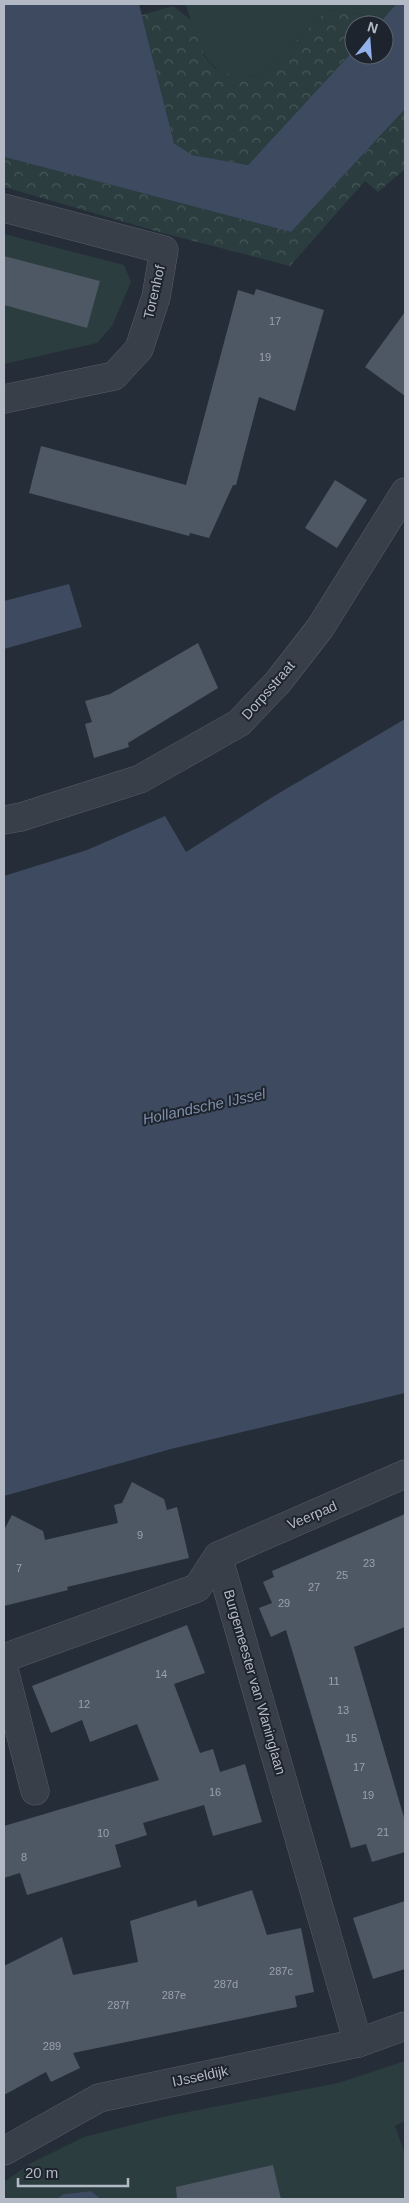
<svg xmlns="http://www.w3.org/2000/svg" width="409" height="2203" viewBox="0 0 409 2203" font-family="Arial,sans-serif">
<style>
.green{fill:#2b3d3e}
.forest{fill:url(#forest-crowns)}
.water{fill:#3d4a5f}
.building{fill:#4e5764}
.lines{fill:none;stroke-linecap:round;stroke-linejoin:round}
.minor-casing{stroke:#575d67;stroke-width:29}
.minor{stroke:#393f49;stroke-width:28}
.labels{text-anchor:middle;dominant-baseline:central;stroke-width:4;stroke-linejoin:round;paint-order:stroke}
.number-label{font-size:11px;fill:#9aa1ad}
.street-label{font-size:14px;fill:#b4bac5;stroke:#1e242e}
.water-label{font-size:15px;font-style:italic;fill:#7f8fa9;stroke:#1e242e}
</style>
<defs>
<pattern id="forest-crowns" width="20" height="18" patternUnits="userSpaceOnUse" patternTransform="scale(1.25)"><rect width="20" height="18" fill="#2b3d3e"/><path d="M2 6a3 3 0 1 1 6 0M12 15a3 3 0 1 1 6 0" fill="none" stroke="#475758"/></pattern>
</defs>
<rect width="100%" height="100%" fill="#252d38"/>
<!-- green -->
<g class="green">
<path d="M185 4H396L385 17 327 10 261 76C253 76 245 78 237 77 202 74 196 31 185 4Z"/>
<polygon points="4,234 124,265 131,282 112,326 97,343 4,364"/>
<polygon points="405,2061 405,2121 395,2126 405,2154 405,2199 101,2199 91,2191 64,2194 56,2199 4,2199 4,2182 31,2163 84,2137 167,2116 338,2083"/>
</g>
<!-- forest -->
<g class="forest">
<polygon points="173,6 191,20 205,57 215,69 236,77 261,76 327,10 385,17 378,25 354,25 354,50 248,165 191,155 174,143 142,15"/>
<polygon points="405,109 405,169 378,192 365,181 290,266 159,232 4,187 4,157 291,232"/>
</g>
<!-- water -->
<g class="water">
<polygon points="4,4 139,4 174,143 192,155 248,165 354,50 354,55 384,55 384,25 378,25 396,4 405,4 405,109 291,232 4,157"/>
<polygon points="69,584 82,627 4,649 4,601"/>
<polygon points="405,719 405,1393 171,1449 4,1496 4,876 87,850 165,816 186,852 274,796"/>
<polygon points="91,2191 101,2199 56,2199 64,2194"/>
</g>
<!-- building -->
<g class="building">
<polygon points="4,256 100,281 87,328 4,305"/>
<polygon points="256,289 324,310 295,411 259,397 236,485 233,485 209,538 190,533 189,536 29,493 41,446 186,485 238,290 254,295"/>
<polygon points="405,312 405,396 365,367"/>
<polygon points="335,480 367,500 337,548 305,528"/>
<polygon points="198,643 218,688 128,743 129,747 94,758 85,724 92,722 85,701 110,694"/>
<polygon points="132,1482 164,1499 167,1510 177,1507 189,1558 67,1587 68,1590 4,1606 4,1530 12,1515 43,1531 45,1540 118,1523 114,1505 122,1503"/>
<polygon points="405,1514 405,1627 354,1647 405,1821 405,1852 372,1862 366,1844 351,1848 286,1630 271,1637 259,1608 272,1603 263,1582 274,1577 272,1571"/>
<polygon points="187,1625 205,1673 174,1684 200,1753 213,1749 220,1772 245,1764 262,1822 213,1836 204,1805 143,1823 147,1835 115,1845 121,1867 27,1895 20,1873 4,1878 4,1826 159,1780 137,1724 90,1742 82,1720 51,1733 32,1686"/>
<polygon points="252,1890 267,1935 301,1928 314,1992 295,1996 297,2007 73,2053 80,2068 51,2082 46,2072 4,2095 4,1966 62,1937 73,1975 138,1962 130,1921 196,1900 198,1907"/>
<polygon points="405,1901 405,1969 373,1979 353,1918"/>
<polygon points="273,2165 281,2199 177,2199 176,2187"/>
</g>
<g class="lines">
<defs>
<g id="minor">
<polyline points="4,208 164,250 156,297 139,349 114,376 4,399"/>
<polyline points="4,820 21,817 140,779 239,723 278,682 320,628 405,492"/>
<polyline points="218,1556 405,1474"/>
<polyline points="4,1658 197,1588 218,1556 358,2043"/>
<polyline points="4,1669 35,1791"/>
<polyline points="4,2151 99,2098 358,2043 405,2026"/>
</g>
</defs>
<!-- minor casing -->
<use href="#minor" class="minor-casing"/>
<!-- minor -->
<use href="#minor" class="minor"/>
</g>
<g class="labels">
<!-- number labels -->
<g class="number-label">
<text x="275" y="321">17</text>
<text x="265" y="357">19</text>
<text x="140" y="1535">9</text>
<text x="369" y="1563">23</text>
<text x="19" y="1568">7</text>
<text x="342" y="1575">25</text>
<text x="314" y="1587">27</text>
<text x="284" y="1603">29</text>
<text x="161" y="1674">14</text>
<text x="334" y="1681">11</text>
<text x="84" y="1704">12</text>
<text x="343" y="1710">13</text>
<text x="351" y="1738">15</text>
<text x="359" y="1767">17</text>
<text x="215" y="1792">16</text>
<text x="368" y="1795">19</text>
<text x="383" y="1832">21</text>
<text x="103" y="1833">10</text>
<text x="24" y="1857">8</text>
<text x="281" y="1971">287c</text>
<text x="226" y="1984">287d</text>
<text x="174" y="1995">287e</text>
<text x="118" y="2005">287f</text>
<text x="52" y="2046">289</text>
</g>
<!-- street labels -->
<g class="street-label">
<text transform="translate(154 292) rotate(-77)">Torenhof</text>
<text transform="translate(268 690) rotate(-49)">Dorpsstraat</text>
<text transform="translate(312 1515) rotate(-23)">Veerpad</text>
<text transform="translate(255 1682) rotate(74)">Burgemeester van Waninglaan</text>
<text transform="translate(200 2076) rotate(-12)">IJsseldijk</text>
</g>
<!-- water labels -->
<g class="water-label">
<text transform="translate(204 1106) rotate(-12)">Hollandsche IJssel</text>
</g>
</g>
<!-- border -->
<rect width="409" height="2203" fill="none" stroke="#b4bac5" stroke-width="10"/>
<!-- north arrow -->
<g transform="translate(369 40) rotate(17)"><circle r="24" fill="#1e242e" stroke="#5a606a"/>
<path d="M0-4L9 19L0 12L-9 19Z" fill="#93b1ea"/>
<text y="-8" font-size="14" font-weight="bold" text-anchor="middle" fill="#b4bac5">N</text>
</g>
<!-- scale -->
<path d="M18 2178v8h110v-8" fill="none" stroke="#b4bac5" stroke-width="2.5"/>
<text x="25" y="2178" font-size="15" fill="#b4bac5" stroke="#1e242e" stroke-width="4" paint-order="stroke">20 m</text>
</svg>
